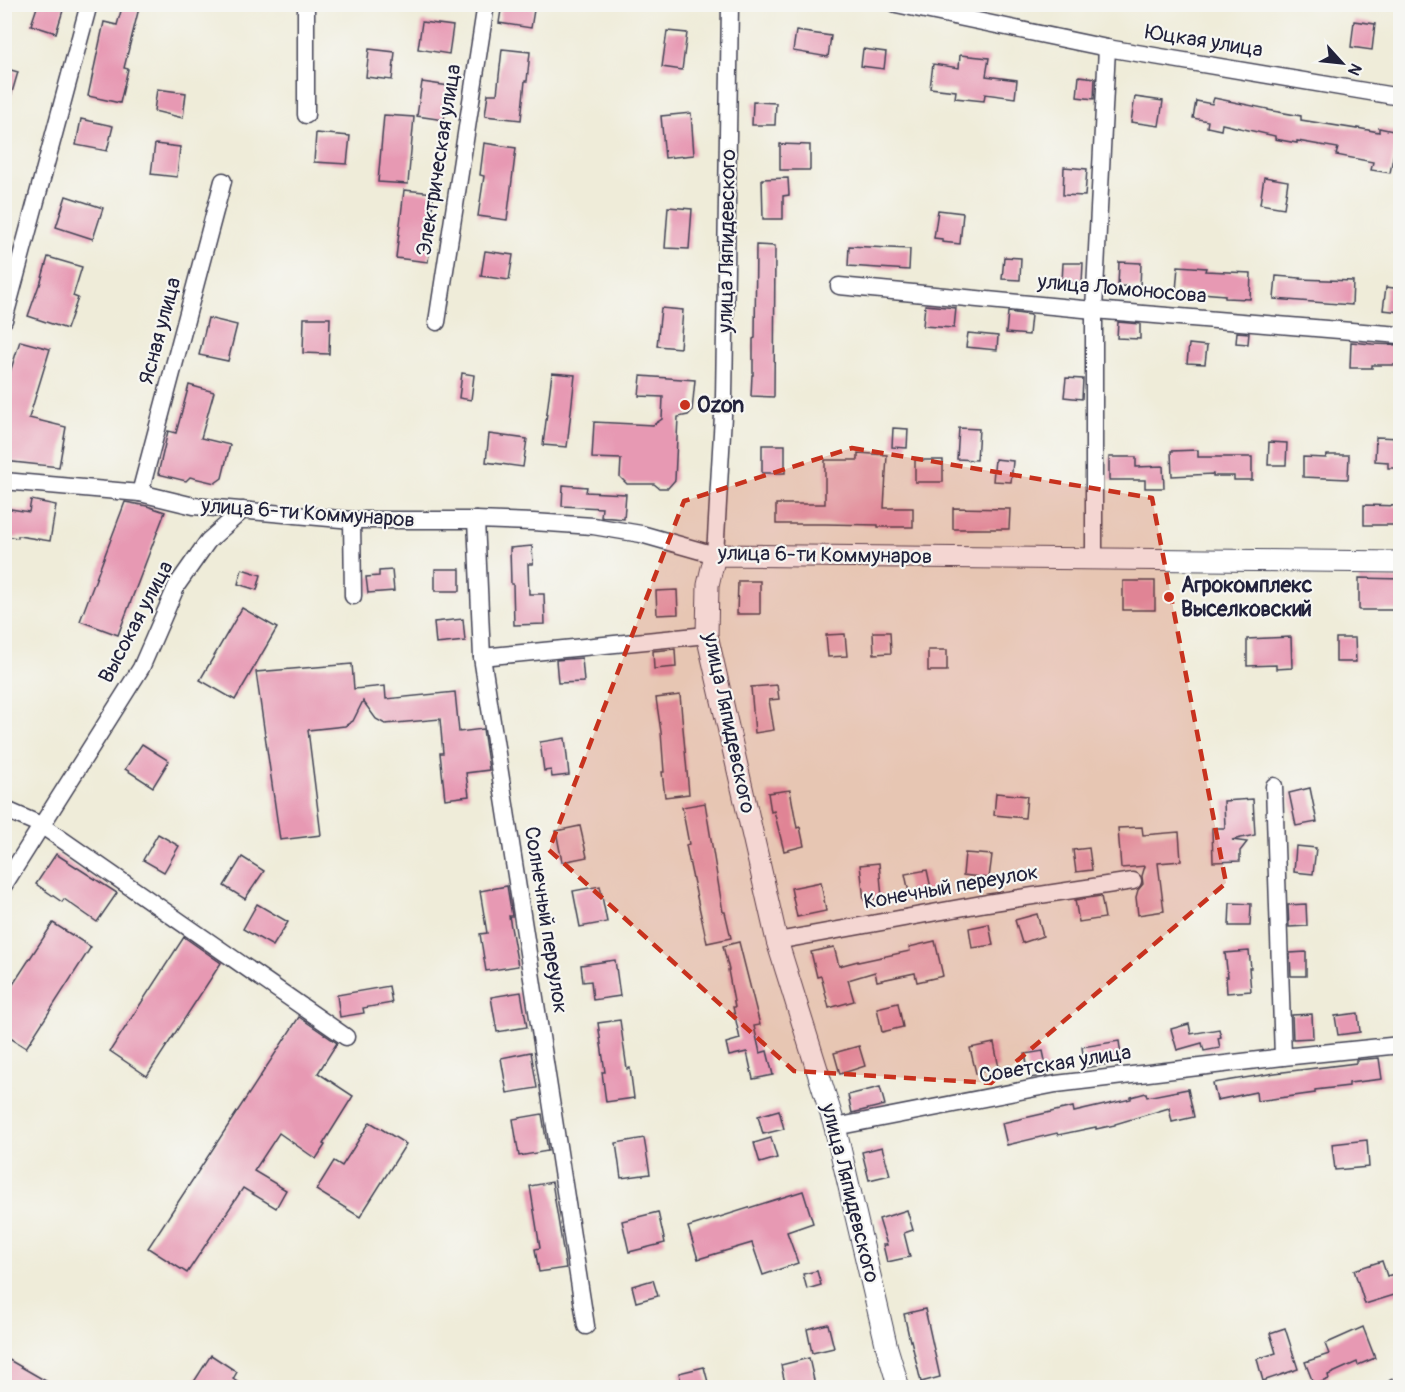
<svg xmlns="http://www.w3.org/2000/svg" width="1405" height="1392" viewBox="0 0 1405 1392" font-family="Pangolin,sans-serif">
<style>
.building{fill:#e799b3}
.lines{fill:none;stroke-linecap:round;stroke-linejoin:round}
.minor-casing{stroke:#414053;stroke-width:19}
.major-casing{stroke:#414053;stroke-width:23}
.minor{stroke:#fff;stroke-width:16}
.major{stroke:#fff;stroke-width:21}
.marked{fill:#c8321e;fill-opacity:0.2;stroke:#c8321e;stroke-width:4.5;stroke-dasharray:12 8;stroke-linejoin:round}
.poi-dot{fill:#c8321e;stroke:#f6f6f2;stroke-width:2}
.labels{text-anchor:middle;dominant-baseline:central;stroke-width:4.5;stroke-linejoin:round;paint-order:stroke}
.street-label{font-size:21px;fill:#22223b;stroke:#f6f6f2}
.poi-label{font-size:21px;font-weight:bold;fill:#22223b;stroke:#f6f6f2;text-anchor:start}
</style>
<rect width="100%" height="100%" fill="#f6f6f2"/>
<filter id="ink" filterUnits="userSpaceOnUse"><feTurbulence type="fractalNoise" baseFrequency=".0167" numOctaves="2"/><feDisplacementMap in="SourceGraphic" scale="12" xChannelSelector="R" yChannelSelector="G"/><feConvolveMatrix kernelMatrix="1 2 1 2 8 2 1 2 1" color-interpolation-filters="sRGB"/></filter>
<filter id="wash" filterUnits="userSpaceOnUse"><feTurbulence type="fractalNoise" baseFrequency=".008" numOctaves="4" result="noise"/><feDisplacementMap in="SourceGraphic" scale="24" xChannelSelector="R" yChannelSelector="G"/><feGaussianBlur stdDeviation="1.35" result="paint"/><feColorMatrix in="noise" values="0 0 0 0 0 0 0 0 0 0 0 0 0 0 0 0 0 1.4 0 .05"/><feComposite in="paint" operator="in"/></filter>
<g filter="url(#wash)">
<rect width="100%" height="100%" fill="#efecd9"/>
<g id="blocks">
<!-- building -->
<g class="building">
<polygon points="38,4 65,4 56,33 31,25"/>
<polygon points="123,4 140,4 124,68 128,69 120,103 88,96 104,22 117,25"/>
<polygon points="502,4 535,4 531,28 499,23"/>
<polygon points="1354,21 1375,24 1372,50 1351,47"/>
<polygon points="422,22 453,26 449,54 418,49"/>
<polygon points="667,31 687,33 682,70 662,67"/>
<polygon points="796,31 831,36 828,57 793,51"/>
<polygon points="369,49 395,52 392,80 366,77"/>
<polygon points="502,49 530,52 527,81 525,81 521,120 485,116 488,94 497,94"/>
<polygon points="863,49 886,52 884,69 861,66"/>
<polygon points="960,55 989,58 986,76 1017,80 1015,98 985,94 984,101 955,98 956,91 930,88 933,64 959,68"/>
<polygon points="4,68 18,72 8,106 4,106"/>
<polygon points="1079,76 1095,78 1094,99 1077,97"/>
<polygon points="422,82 449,86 444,120 417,116"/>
<polygon points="157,89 186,93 183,118 154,111"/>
<polygon points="1135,97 1163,101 1159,126 1131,122"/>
<polygon points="1214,98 1268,109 1268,110 1301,116 1301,120 1357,129 1357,128 1379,132 1379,128 1398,132 1390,173 1371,170 1373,162 1336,155 1338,148 1297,141 1297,143 1275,139 1275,136 1222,124 1221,130 1207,127 1208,121 1193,118 1196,101 1212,104"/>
<polygon points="753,102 776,103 775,125 752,125"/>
<polygon points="691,113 694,155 665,158 661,116"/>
<polygon points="384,115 414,117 408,184 378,182"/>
<polygon points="81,119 113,126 107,151 76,145"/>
<polygon points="316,133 350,136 347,164 314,162"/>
<polygon points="484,143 516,148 507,220 478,216 484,176 480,175"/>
<polygon points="155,144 180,147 177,177 151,174"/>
<polygon points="780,144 810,145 810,170 780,170"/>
<polygon points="1064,167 1087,169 1085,196 1063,195"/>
<polygon points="1264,177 1288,181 1284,208 1260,204"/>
<polygon points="788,178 789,195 783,196 783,219 763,219 762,179"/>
<polygon points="404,190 434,193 428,239 431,239 428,262 396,258"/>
<polygon points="66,196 103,208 93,239 56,227"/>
<polygon points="668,207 692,209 689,249 665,248"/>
<polygon points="938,210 963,213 960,244 942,242 942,239 934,238"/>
<polygon points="756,245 775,246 774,397 751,396 752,375 753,375 753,339 755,338"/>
<polygon points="849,246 910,249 909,270 848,266"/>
<polygon points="485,251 513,255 509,280 481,276"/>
<polygon points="48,257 82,267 73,296 78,298 67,329 28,316 39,285 40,285"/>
<polygon points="1004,257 1021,258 1020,280 1002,279"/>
<polygon points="1119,262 1141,263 1140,287 1118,286"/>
<polygon points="1063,263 1083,263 1082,283 1062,283"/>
<polygon points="1178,266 1206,268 1205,271 1251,273 1250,299 1225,298 1225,295 1176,291"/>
<polygon points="1276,276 1301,278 1300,279 1353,281 1352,305 1274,299"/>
<polygon points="1386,287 1401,289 1401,312 1383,310"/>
<polygon points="925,305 956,308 954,328 923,326"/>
<polygon points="661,308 683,310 680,348 657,346"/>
<polygon points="1008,312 1031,315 1029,335 1006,333"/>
<polygon points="208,318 237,325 228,361 199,355"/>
<polygon points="304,318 330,318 329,354 303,353"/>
<polygon points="1118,322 1140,324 1140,339 1117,338"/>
<polygon points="1237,332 1249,333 1248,344 1236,343"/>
<polygon points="968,333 998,336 997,350 966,347"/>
<polygon points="20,341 50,349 29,418 66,427 59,467 4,461 4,391"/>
<polygon points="1351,342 1372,344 1401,345 1401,365 1372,365 1372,368 1350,368"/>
<polygon points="1189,344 1207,346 1205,364 1187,363"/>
<polygon points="462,373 474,375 471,400 459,398"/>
<polygon points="552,373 575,375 567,447 543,445"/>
<polygon points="641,376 695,380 692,411 688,415 678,417 675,480 668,488 659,488 654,484 627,484 620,477 621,459 592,458 594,422 653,425 662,419 663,397 639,396"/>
<polygon points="1066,378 1083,379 1082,399 1064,397"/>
<polygon points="189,385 214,392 201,438 230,445 222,478 215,483 190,477 186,481 158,474 168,431 176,433"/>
<polygon points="893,428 908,429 907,448 892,447"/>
<polygon points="959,428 979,429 977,460 957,459"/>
<polygon points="489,434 527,439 523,467 486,462"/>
<polygon points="1376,437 1401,438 1401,468 1388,468 1388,462 1375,461"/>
<polygon points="1269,442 1287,443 1286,465 1268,465"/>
<rect x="762" y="445" width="23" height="28"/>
<polygon points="1198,450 1198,457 1252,457 1252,480 1234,480 1234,476 1213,476 1213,474 1172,476 1171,451"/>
<polygon points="858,453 887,455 884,508 913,508 913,527 878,527 878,525 825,524 776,524 776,504 825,504 825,460 858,460"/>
<polygon points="1327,455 1349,455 1348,479 1303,477 1303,457 1326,458"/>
<polygon points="1109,457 1136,457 1136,467 1163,466 1164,488 1145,488 1145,480 1109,480"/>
<polygon points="995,459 1013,461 1011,482 993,481"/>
<rect x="915" y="460" width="28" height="22"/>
<polygon points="563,485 587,487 586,492 626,494 624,519 601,517 602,508 562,506"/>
<polygon points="31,500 56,505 50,541 18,536 18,538 4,536 4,508 29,512"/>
<polygon points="125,502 147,506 165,512 118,635 80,621"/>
<polygon points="1364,505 1401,506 1401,525 1364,525"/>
<polygon points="953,508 1010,509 1009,529 953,529"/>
<polygon points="532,546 533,564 528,564 529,594 544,594 545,624 514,625 513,584 511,584 510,548"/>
<polygon points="242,569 261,575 257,590 238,584"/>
<rect x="435" y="569" width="25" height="22"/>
<polygon points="392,570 394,591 368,593 366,577 379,576 379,571"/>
<polygon points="1359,578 1401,579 1401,610 1359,610"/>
<polygon points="738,581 760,581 760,614 737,614"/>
<rect x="1123" y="581" width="32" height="29"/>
<polygon points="677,590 678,614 657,615 656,591"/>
<polygon points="242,608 277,628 235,700 200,680"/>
<polygon points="463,619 465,641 436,644 434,622"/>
<polygon points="873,632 890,632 891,653 874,654"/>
<polygon points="845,634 847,656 828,657 826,635"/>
<polygon points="1291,637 1292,668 1276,669 1276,665 1247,666 1247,639"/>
<polygon points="1336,638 1355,638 1356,662 1336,662"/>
<polygon points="675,649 676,667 654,669 653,651"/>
<rect x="928" y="650" width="19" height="21"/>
<polygon points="582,658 584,682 558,683 556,660"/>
<polygon points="352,664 354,689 385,686 386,699 455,692 459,732 483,729 489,770 466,773 469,796 445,799 440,753 443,753 440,719 385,724 376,719 363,701 353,721 345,726 308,730 321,835 280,840 256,672"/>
<polygon points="777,685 779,699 769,700 774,730 755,733 751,687"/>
<polygon points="680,695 689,794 665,797 662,772 664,772 661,732 656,698"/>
<polygon points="565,738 569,775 552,777 551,770 544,771 540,742"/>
<polygon points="142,744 169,761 153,787 125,769"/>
<polygon points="1310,788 1317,822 1296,826 1289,793"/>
<polygon points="790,790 797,828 800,827 804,846 784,851 774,811 771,812 768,793"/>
<polygon points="996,793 1027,796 1025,818 994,815"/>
<polygon points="1253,799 1255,835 1232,840 1247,842 1240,851 1240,861 1213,862 1212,828 1225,828 1224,801"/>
<polygon points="705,803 723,912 725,912 731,938 707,943 691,870 686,845 689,844 682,807"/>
<polygon points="580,826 587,857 562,862 556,831"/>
<polygon points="1142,827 1143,835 1179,832 1181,861 1158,863 1164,911 1138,915 1136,897 1138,890 1143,884 1142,876 1145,866 1121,868 1118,828"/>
<polygon points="158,834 179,846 164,872 143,860"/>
<polygon points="1296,846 1316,848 1313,874 1294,872"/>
<polygon points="1089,848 1092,870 1076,872 1073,850"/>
<polygon points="965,853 992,855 989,878 963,875"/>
<polygon points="56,854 117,893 97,922 64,899 62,902 36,884"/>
<polygon points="242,857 264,871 245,899 224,886"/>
<polygon points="879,863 882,898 864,900 860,865"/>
<polygon points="927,870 932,893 910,897 905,874"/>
<polygon points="821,882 826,911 797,917 791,888"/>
<polygon points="507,886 512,916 509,916 518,966 486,971 480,934 487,933 480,891"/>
<polygon points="600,886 607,922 580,927 573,891"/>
<polygon points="1101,896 1105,918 1079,922 1075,900"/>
<polygon points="1230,903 1251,904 1250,926 1229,926"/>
<polygon points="257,904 288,922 273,946 243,929"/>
<polygon points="1306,904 1307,926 1289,927 1288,905"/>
<polygon points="1037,914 1043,936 1022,943 1015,920"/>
<polygon points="53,923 91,947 26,1048 4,1034 4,998"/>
<polygon points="989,924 993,945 972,948 969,928"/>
<polygon points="184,937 221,963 147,1076 110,1051"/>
<polygon points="935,941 943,976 917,982 915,973 877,981 875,972 848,980 854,1001 829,1008 821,976 817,977 811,952 834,947 839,966 858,961 858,962 910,951 909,947"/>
<polygon points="739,942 760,1025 754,1026 760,1053 767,1051 773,1075 753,1079 747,1052 729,1056 726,1043 740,1039 733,1007 735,1007 728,970 729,970 723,946"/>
<polygon points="1249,951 1251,968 1249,968 1251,991 1227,993 1226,977 1228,977 1225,953"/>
<polygon points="1306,952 1306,976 1291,976 1290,953"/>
<polygon points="615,960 620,996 593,1000 591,981 583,982 581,965"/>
<polygon points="389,986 392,1003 363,1008 364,1013 340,1017 337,995"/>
<polygon points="521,992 527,1027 497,1032 491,997"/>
<polygon points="898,1003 903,1027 882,1032 877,1008"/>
<polygon points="1358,1013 1360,1032 1338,1035 1335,1016"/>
<polygon points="1312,1014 1313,1038 1293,1039 1292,1015"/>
<polygon points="299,1017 337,1043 318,1073 353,1096 323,1144 325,1145 316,1159 279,1133 254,1171 286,1190 276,1208 243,1188 187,1273 148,1248"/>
<polygon points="620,1020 627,1069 630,1068 634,1098 606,1102 602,1072 605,1072 598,1023"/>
<polygon points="1189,1024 1191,1034 1219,1029 1221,1037 1218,1038 1220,1048 1204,1051 1202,1043 1177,1050 1171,1029"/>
<polygon points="1119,1041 1122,1062 1085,1068 1082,1047"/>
<polygon points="994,1043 999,1068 976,1073 970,1048"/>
<polygon points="859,1046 865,1066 840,1074 834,1053"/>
<polygon points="1043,1051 1048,1075 1030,1078 1025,1054"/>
<polygon points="531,1052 537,1088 507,1093 501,1058"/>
<polygon points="1379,1058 1382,1079 1349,1083 1349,1086 1315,1090 1315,1093 1257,1101 1256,1092 1217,1100 1213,1083 1275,1073 1356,1063 1356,1060"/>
<polygon points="880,1087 885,1105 852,1113 848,1095"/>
<polygon points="1188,1089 1194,1117 1172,1122 1169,1108 1115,1124 1115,1125 1096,1129 1096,1127 1058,1135 1057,1133 1007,1145 1002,1123 1073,1107 1074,1112 1131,1099 1131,1097 1146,1093 1147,1097"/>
<polygon points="779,1110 784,1129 763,1134 758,1116"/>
<polygon points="542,1114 548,1151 519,1156 513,1119"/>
<polygon points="370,1122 406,1144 360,1217 316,1190 334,1161 342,1166"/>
<polygon points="644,1138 650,1174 621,1178 616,1143"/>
<polygon points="771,1138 777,1158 760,1163 754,1143"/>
<polygon points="1367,1140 1369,1167 1335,1170 1332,1144"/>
<polygon points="882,1147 890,1175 869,1180 862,1152"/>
<polygon points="552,1182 566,1268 539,1272 535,1249 540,1248 530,1186"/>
<polygon points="803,1191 813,1223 787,1232 798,1263 763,1275 752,1243 698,1259 688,1227"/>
<polygon points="907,1210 913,1230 904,1233 910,1257 887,1262 883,1245 887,1245 879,1219"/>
<polygon points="658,1212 665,1243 629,1252 622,1221"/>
<polygon points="1382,1261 1387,1276 1401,1272 1401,1293 1365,1304 1354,1270"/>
<polygon points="817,1271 821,1285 807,1289 803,1274"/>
<polygon points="653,1280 658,1296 636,1302 632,1286"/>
<polygon points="925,1309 940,1377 921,1382 911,1340 910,1341 904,1314"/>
<polygon points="828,1324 834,1348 812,1353 807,1329"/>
<polygon points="1363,1327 1375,1358 1358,1365 1357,1362 1328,1375 1329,1379 1314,1385 1305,1362 1329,1354 1325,1344"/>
<polygon points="1285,1328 1298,1369 1263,1381 1257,1359 1276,1353 1270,1333"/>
<polygon points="211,1355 237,1372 233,1379 246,1388 190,1388"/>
<polygon points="4,1357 58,1388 4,1388"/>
<polygon points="809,1358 815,1385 803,1388 786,1388 781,1365"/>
<polygon points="704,1367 709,1386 702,1388 682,1388 679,1373"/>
</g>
</g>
</g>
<g filter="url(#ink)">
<use href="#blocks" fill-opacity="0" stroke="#414053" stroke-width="1.5"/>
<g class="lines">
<defs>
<g id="minor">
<polyline points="896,4 1107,48 1400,97"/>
<polyline points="306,115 306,4"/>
<polyline points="839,286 1094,310 1400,335"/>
<polyline points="4,320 89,4"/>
<polyline points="437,322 486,4"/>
<polyline points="4,481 140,493 194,506 352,520 476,520 533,522 593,526 641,534 715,555 724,398 730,4"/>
<polyline points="140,493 223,181"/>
<polyline points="352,520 353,596"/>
<polyline points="476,520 482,657 586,1326"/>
<polyline points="1094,558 1094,310 1107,48"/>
<polyline points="482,657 707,635"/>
<polyline points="1274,786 1283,1057"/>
<polyline points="4,809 41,825 346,1037"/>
<polyline points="4,885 141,668 177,585 208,541 243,510"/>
<polyline points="777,941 987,903 1133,881"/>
<polyline points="835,1127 1056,1084 1283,1057 1400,1045"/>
<polyline points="1394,1388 1400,1385"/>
</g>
<polyline id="major" points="899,1388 887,1348 835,1127 777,941 707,635 708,585 715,555 1400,562"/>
</defs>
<!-- minor casing -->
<use href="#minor" class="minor-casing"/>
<!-- major casing -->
<use href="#major" class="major-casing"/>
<!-- minor -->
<use href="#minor" class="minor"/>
<!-- major -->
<use href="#major" class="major"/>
</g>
</g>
<!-- marked area -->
<path class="marked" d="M852 448 1152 498 1226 883 991 1083 794 1071 549 850 684 501Z"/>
<!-- markers -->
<g class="poi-dot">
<circle cx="685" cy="405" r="6"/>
<circle cx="1169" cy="597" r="6"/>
</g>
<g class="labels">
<!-- street labels -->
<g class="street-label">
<text transform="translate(1204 41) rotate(9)">Юцкая улица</text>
<text transform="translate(439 160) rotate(-81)">Электрическая улица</text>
<text transform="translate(727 241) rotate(-89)">улица Ляпидевского</text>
<text transform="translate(1122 289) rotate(5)">улица Ломоносова</text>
<text transform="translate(160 331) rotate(-75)">Ясная улица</text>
<text transform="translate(308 513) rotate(4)">улица 6-ти Коммунаров</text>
<text transform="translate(825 555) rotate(1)">улица 6-ти Коммунаров</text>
<text transform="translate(136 622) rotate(-62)">Высокая улица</text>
<text transform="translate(729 723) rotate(78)">улица Ляпидевского</text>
<text transform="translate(951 887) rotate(-10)">Конечный переулок</text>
<text transform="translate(546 920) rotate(81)">Солнечный переулок</text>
<text transform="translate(1055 1064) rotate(-9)">Советская улица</text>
<text transform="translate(850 1193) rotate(76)">улица Ляпидевского</text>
</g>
<!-- poi labels -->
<g class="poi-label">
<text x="697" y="405">Ozon</text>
<text x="1181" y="585">Агрокомплекс<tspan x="1181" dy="24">Выселковский</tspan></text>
</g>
</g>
<!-- margin -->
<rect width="1405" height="1392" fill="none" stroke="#f6f6f2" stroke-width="24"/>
<!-- north arrow -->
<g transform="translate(1342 63) rotate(117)" stroke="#f6f6f2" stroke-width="4.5" paint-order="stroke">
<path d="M0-4.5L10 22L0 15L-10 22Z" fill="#22223b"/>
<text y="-9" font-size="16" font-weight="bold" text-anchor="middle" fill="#22223b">N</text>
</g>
</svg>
